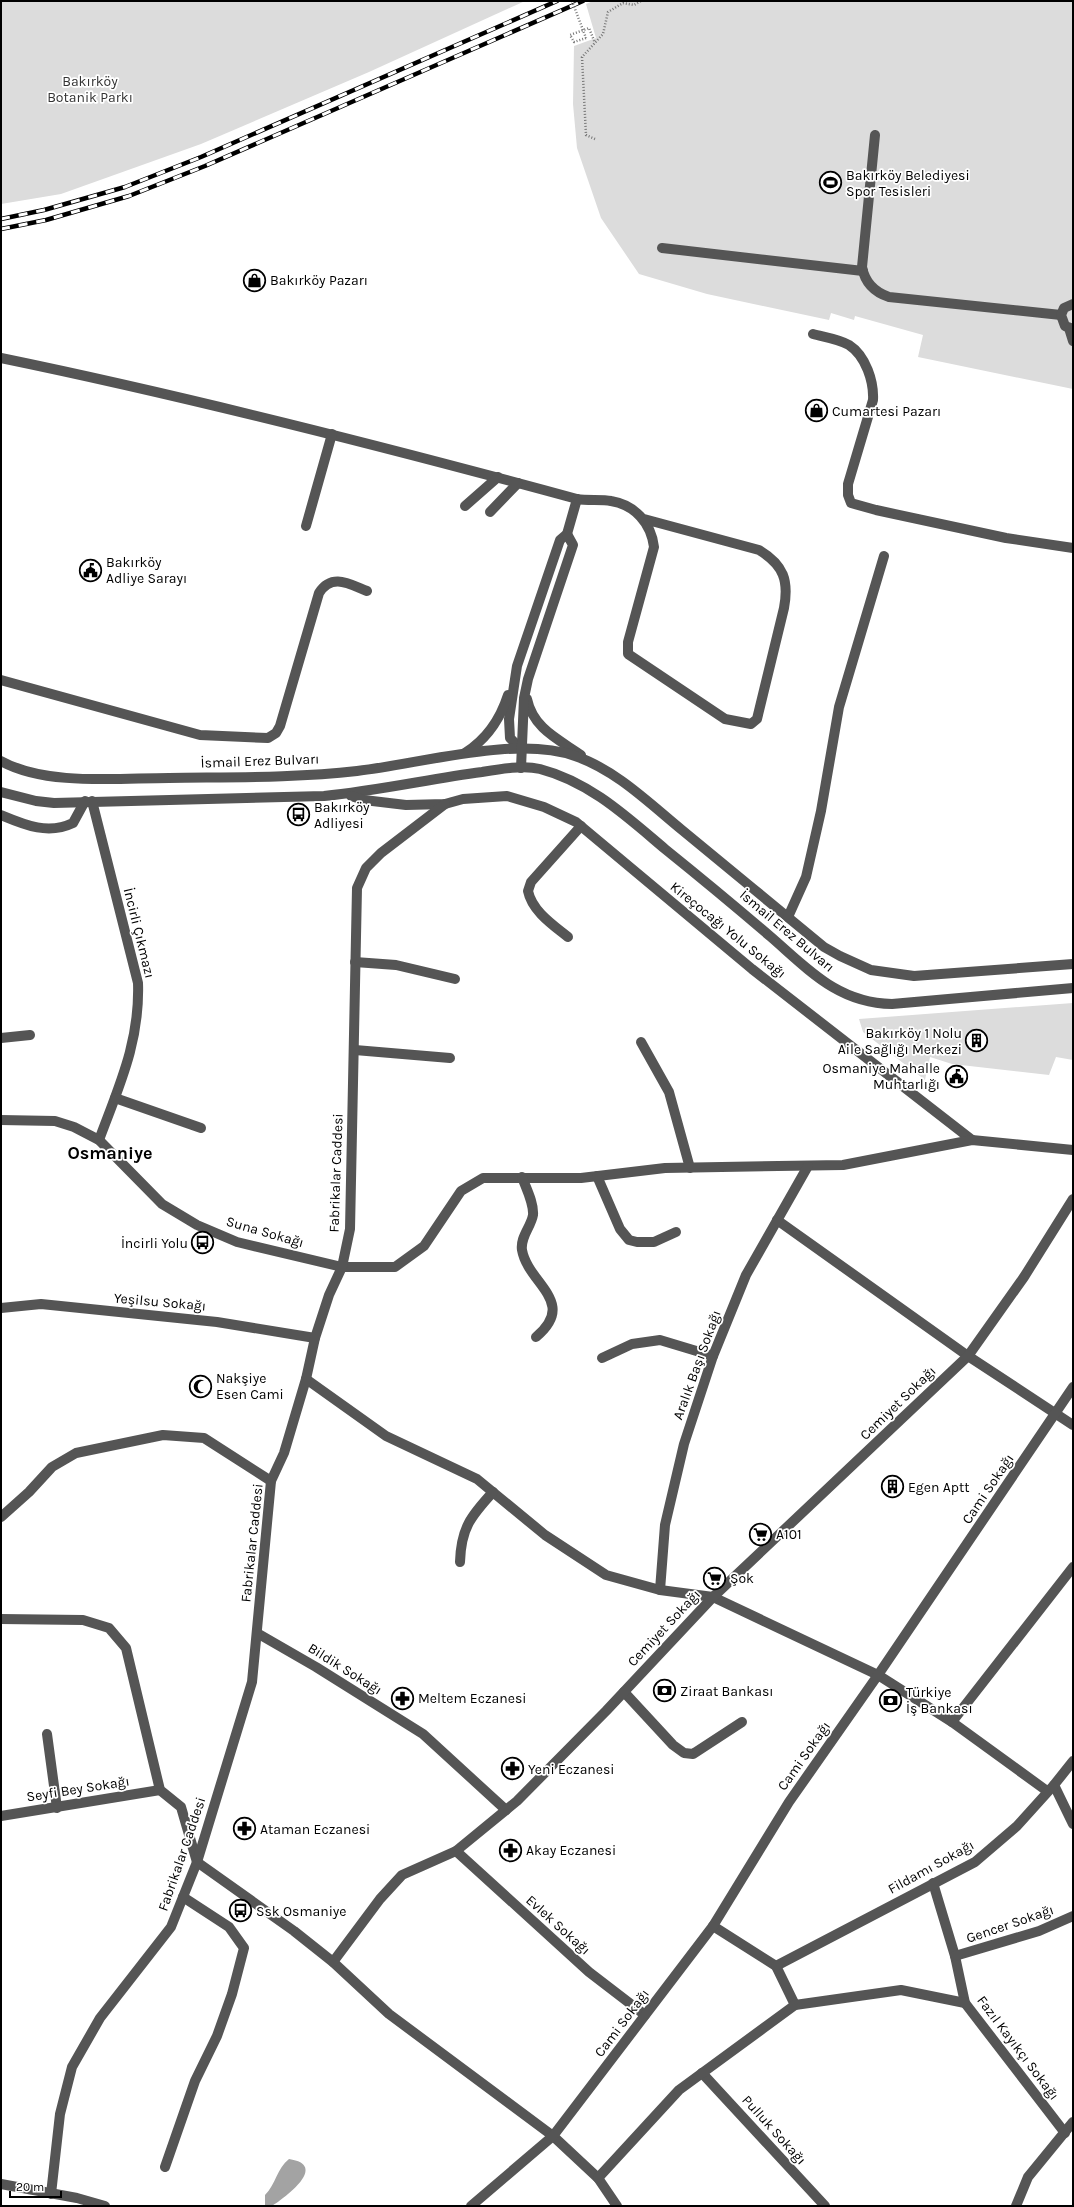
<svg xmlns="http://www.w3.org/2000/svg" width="1074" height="2207" viewBox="0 0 1074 2207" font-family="Karla,sans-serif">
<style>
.green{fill:#dcdcdc}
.water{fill:#a3a3a3}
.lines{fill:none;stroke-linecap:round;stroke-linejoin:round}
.path{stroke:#777;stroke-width:2.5;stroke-dasharray:1 2;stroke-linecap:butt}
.minor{stroke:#555;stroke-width:10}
.rail-casing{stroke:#000;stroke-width:4.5}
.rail{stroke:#fff;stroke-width:3;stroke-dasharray:9;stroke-linecap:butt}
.path-bridge{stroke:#777;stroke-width:2.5;stroke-dasharray:1 2;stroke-linecap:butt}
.labels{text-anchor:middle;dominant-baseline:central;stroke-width:3.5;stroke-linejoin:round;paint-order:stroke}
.park-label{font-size:14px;fill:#333;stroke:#fff}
.poi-label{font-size:14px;fill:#000;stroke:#fff;text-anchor:start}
.street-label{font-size:14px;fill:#000;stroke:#fff}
.district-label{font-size:18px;font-weight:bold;fill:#000;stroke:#fff}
</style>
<rect width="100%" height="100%" fill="#fff"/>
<!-- green -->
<g class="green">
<polygon points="1,1 525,1 369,72 201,144 61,194 1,204"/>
<polygon points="593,1 1073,1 1073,389 918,357 923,335 855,316 854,320 831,313 829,320 707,294 639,274 601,218 577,148 573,104 574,46 596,38 586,4"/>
<polygon points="1073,1003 1073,1060 1056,1057 1049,1075 952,1064 930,1057 925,1080 863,1032 859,1019"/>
</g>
<!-- water -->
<path class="water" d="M289 2159C329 2165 286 2197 272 2206L265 2205V2195C276 2184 277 2168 289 2159Z"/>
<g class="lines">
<!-- path -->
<g class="path">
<polyline points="586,38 574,42 570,35 589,28 595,43"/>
<polyline points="595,139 586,135 582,57 603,34 608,12 623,3 634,5 641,1"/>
</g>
<!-- minor -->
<g class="minor">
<path d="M875 135 862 267C865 283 874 292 889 297L1061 315"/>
<polyline points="662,248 863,271"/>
<polyline points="1073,304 1064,308 1061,315 1065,326 1073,329"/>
<polyline points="1069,328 1073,341"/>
<path d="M813 334C824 337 839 339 849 345 866 356 874 382 873 400L848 484V495L851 503 876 510 1006 538 1073 548"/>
<path d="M1 358C195 398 386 447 577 499 587 501 602 499 611 501 635 505 651 523 654 547L628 642V654L725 719 751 724 757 719 784 608C789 581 784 565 759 550L644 519"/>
<polyline points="465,506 498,477"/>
<polyline points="490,512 518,483"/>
<polyline points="306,526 332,434"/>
<path d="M1 680 200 735 268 738 276 733 280 726 319 593C332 573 349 584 367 591"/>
<path d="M527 699C533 728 558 739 581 755"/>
<polyline points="521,749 510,738 509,719 517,666 560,540 567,534 577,499"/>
<path d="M465 753C487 739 500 720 508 695"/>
<path d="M1 761C46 786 118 778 169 778 232 777 295 778 357 771 420 764 516 735 575 756 616 770 649 803 682 830 729 869 777 908 824 947L840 956 871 970 914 976 1073 964"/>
<polyline points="521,768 524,698 528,679 573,545 567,534"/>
<path d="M1 792 36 801 54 803 324 796C377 791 429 779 482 772 500 769 523 765 540 769 590 782 627 817 665 849 701 878 736 907 771 937 809 970 838 1003 892 1004L1073 988"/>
<polyline points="351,796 364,800 406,805 445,804 463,799 507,796 544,807 576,822 752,969 972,1140"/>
<path d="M92 801 138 983C140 1042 119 1086 99 1140"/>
<path d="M1 815C25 825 48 835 73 823L85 801"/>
<polyline points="788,917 806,877 821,811 839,707 884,556"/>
<path d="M568 937C553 925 532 911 528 891L531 882 581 826"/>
<polyline points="355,962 396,965 455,979"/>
<polyline points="1,1038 30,1035"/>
<polyline points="641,1042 669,1092 690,1168"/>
<polyline points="355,1050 450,1058"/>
<polyline points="115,1098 201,1128"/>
<polyline points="1,1120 55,1121 74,1127 99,1140 162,1204 197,1225 237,1242 342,1267 395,1267 424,1246 461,1191 483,1178 581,1178 665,1168 843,1165 972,1140 1073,1150"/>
<polyline points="597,1176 620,1229 629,1240 637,1242 654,1242 676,1232"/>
<path d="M522 1177C526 1188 534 1203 533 1215 531 1227 520 1237 522 1250 528 1284 578 1302 536 1337"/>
<polyline points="777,1220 968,1356 1073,1425"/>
<polyline points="1,1308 41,1304 217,1322 315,1338"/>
<polyline points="602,1358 632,1344 660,1340 713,1356"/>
<polyline points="306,1379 386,1436 477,1479 545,1535 606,1575 660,1590 713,1597 878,1675 952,1722 1047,1791"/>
<polyline points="1,1517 29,1492 52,1467 76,1453 163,1435 204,1438 271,1481"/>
<path d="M460 1562C461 1528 471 1516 493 1492"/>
<polyline points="660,1590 665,1525 684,1444 713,1356 746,1275 808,1166"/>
<polyline points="1,1619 83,1620 109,1628 126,1648 160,1790 181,1807 197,1862 294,1931 333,1962 389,2014 553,2136 598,2178 617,2206"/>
<polyline points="257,1633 316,1667 423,1734 506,1810"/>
<polyline points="624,1692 673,1745 684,1753 693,1754 742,1722"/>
<polyline points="952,1722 1073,1567"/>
<polyline points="47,1734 57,1808"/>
<polyline points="1054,1785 1073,1824"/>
<polyline points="1,1816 160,1790"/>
<polyline points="456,1851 589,1972 645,2015"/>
<polyline points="933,1883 955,1956 965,2003 1065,2133"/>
<polyline points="713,1926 776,1966 795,2005"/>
<polyline points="955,1956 1039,1931 1073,1916"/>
<polyline points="333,1962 380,1899 402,1875 456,1851 517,1801 606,1711 713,1597 968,1356 1024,1277 1073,1199"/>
<polyline points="776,1966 975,1862 1017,1826 1054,1785 1073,1761"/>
<polyline points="702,2073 825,2206"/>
<polyline points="165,2167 195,2081 217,2036 232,1994 244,1948 229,1927 183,1897"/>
<polyline points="598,2178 679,2090 795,2005 901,1990 965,2003"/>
<polyline points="1,2184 77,2198 105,2206"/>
<polyline points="51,2194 60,2114 72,2067 100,2018 171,1927 197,1862 252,1682 271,1481 284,1453 306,1379 315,1338 329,1295 342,1267 350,1229 357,888 366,868 381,853 445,804"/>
<polyline points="471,2206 553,2136 713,1926 789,1802 878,1675 1073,1387"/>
<polyline points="1016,2206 1028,2177 1073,2122"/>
</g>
<defs>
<g id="rail">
<polyline points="1,219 44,210 125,187 201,157 557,1"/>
<polyline points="1,229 46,220 129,196 205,166 583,1"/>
</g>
</defs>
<!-- rail casing -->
<use href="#rail" class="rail-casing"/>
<!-- rail -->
<use href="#rail" class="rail"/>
<!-- path-bridge -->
<polyline class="path-bridge" points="572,1 586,38"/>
</g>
<!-- icons -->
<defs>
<symbol id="stadium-ring" viewBox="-11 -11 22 22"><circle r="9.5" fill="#fff" stroke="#000" stroke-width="1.5"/><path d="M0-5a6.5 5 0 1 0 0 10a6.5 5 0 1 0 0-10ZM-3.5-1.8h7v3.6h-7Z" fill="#000"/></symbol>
<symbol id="shop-ring" viewBox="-11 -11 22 22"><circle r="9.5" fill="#fff" stroke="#000" stroke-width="1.5"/><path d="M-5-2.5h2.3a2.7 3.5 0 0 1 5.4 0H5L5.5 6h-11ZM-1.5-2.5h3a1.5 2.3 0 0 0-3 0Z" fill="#000"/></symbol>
<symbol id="civic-ring" viewBox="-11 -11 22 22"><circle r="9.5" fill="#fff" stroke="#000" stroke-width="1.5"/><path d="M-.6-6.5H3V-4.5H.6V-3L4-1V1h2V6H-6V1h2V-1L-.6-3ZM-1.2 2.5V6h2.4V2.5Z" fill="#000"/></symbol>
<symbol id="bus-ring" viewBox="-11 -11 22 22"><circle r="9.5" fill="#fff" stroke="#000" stroke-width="1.5"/><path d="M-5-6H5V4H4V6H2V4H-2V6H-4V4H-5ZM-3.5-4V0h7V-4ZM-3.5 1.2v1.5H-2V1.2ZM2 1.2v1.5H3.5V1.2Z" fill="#000"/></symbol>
<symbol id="building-ring" viewBox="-11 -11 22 22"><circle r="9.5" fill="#fff" stroke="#000" stroke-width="1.5"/><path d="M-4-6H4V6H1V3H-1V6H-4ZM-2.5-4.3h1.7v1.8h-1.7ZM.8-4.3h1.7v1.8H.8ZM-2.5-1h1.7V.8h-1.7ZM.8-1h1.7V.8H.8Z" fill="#000"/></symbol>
<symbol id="mosque-ring" viewBox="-11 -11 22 22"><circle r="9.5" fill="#fff" stroke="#000" stroke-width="1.5"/><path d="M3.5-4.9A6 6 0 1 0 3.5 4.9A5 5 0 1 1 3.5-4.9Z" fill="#000"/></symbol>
<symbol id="supermarket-ring" viewBox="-11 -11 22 22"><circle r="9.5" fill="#fff" stroke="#000" stroke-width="1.5"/><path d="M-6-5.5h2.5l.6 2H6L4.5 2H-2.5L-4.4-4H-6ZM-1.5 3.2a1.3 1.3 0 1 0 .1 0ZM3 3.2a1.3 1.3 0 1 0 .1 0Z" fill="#000"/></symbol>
<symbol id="bank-ring" viewBox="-11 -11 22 22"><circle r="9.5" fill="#fff" stroke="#000" stroke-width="1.5"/><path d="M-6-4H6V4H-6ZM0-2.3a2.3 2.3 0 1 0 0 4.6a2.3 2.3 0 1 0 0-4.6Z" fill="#000"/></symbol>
<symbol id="pharmacy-ring" viewBox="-11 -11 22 22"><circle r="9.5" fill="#fff" stroke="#000" stroke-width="1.5"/><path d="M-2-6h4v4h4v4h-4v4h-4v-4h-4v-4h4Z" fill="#000"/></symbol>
</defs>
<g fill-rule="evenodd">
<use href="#stadium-ring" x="818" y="170" width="25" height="25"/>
<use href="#shop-ring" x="242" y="268" width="25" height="25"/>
<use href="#shop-ring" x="804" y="398" width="25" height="25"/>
<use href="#civic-ring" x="78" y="558" width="25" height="25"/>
<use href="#bus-ring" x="286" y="802" width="25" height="25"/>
<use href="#building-ring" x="964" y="1028" width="25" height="25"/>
<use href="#civic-ring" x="944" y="1064" width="25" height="25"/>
<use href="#bus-ring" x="190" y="1230" width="25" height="25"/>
<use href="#mosque-ring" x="188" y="1374" width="25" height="25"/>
<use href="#building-ring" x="880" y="1474" width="25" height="25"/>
<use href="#supermarket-ring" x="748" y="1522" width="25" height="25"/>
<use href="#supermarket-ring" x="702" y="1566" width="25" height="25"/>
<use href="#bank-ring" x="652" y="1678" width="25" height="25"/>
<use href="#pharmacy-ring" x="390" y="1686" width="25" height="25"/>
<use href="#bank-ring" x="878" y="1688" width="25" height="25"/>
<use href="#pharmacy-ring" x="500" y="1756" width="25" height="25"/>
<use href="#pharmacy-ring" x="232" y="1816" width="25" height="25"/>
<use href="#pharmacy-ring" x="498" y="1838" width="25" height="25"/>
<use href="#bus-ring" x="228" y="1898" width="25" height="25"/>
</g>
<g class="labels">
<!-- park labels -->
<g class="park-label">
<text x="90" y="81">Bakırköy<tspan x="90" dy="16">Botanik Parkı</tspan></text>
</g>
<!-- poi labels -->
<g class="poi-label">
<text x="846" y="175">Bakırköy Belediyesi<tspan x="846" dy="16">Spor Tesisleri</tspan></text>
<text x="270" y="280">Bakırköy Pazarı</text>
<text x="832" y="411">Cumartesi Pazarı</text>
<text x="106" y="562">Bakırköy<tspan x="106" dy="16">Adliye Sarayı</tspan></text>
<text x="314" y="807">Bakırköy<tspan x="314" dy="16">Adliyesi</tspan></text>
<text x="962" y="1033" text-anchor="end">Bakırköy 1 Nolu<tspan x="962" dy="16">Aile Sağlığı Merkezi</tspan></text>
<text x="940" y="1068" text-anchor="end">Osmaniye Mahalle<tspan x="940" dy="16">Muhtarlığı</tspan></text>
<text x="188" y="1243" text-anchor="end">İncirli Yolu</text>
<text x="216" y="1378">Nakşiye<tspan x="216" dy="16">Esen Cami</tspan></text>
<text x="908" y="1487">Egen Aptt</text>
<text x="776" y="1534">A101</text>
<text x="730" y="1578">Şok</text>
<text x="680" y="1691">Ziraat Bankası</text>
<text x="906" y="1692">Türkiye<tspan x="906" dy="16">İş Bankası</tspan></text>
<text x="418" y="1698">Meltem Eczanesi</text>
<text x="528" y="1769">Yeni Eczanesi</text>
<text x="260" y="1829">Ataman Eczanesi</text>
<text x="526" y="1850">Akay Eczanesi</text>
<text x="256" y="1911">Ssk Osmaniye</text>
</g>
<!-- street labels -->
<g class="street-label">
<text transform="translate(260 761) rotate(-2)">İsmail Erez Bulvarı</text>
<text transform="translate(728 930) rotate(39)">Kireçocağı Yolu Sokağı</text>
<text transform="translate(787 931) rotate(40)">İsmail Erez Bulvarı</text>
<text transform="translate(139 933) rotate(76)">İncirli Çıkmazı</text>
<text transform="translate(336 1173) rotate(-88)">Fabrikalar Caddesi</text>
<text transform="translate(265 1232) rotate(16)">Suna Sokağı</text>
<text transform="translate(160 1302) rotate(5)">Yeşilsu Sokağı</text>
<text transform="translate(697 1365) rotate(-70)">Aralık Başı Sokağı</text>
<text transform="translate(898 1403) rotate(-44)">Cemiyet Sokağı</text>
<text transform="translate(988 1489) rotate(-56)">Cami Sokağı</text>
<text transform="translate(252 1543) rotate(-84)">Fabrikalar Caddesi</text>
<text transform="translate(664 1628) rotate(-47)">Cemiyet Sokağı</text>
<text transform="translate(345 1669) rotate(32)">Bildik Sokağı</text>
<text transform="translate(804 1756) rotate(-55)">Cami Sokağı</text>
<text transform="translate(78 1789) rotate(-9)">Seyfi Bey Sokağı</text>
<text transform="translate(182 1854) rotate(-71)">Fabrikalar Caddesi</text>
<text transform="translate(931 1867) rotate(-29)">Fildamı Sokağı</text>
<text transform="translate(1010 1924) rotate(-19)">Gencer Sokağı</text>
<text transform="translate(558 1925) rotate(42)">Evlek Sokağı</text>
<text transform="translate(622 2023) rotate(-53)">Cami Sokağı</text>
<text transform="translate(1018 2048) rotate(53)">Fazıl Kayıkçı Sokağı</text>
<text transform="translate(774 2130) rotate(48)">Pulluk Sokağı</text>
</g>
<!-- district labels -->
<g class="district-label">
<text x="110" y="1153">Osmaniye</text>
</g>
</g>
<!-- border -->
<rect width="1074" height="2207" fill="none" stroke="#000000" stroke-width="4"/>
<!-- scale -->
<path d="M10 2191v6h51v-6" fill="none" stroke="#000000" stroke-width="2"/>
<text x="16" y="2191" font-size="12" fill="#000000" stroke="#ffffff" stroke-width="3" paint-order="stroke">20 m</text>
</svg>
